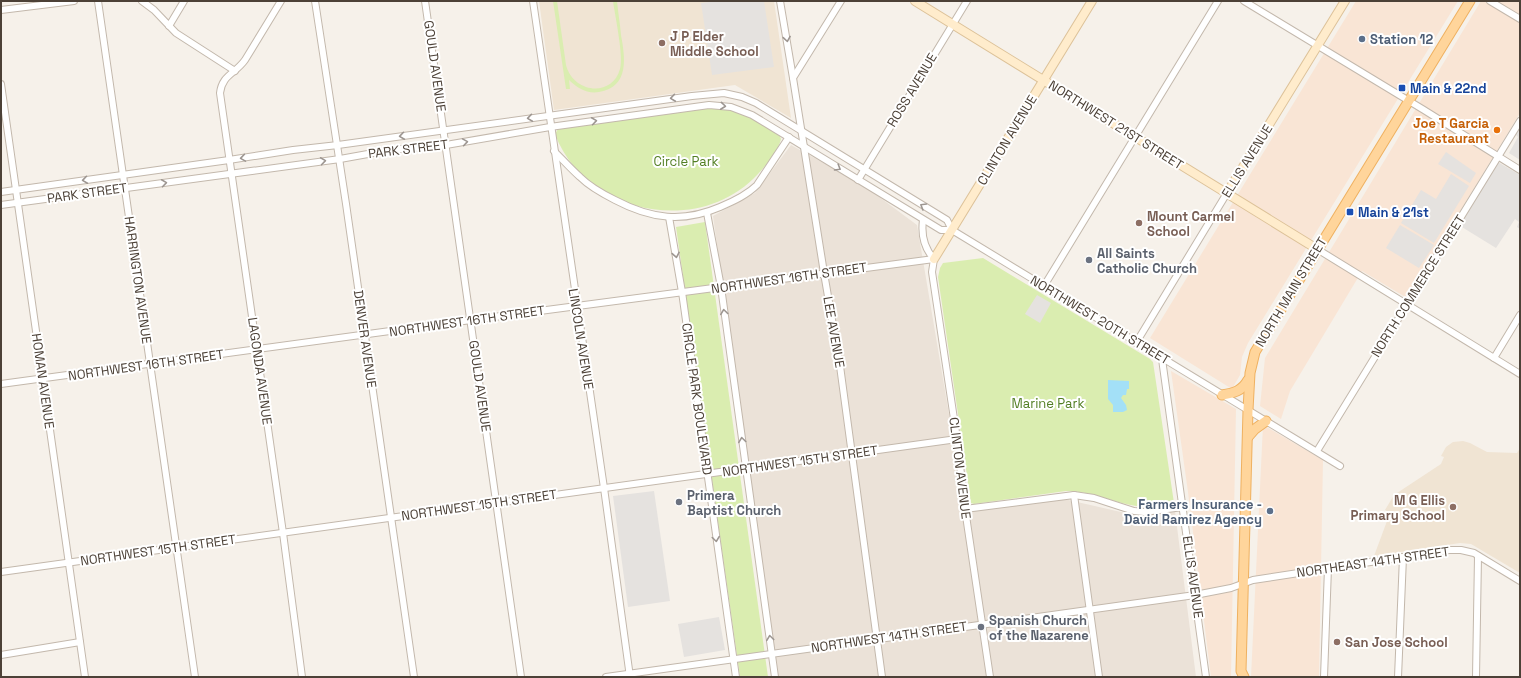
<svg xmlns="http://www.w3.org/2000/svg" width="1521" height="678" viewBox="0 0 1521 678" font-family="'Space Grotesk',sans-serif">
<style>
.residential{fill:#ebe2d8}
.commercial{fill:#f9e5d5}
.education{fill:#f0e4d3}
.green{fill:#daedb0}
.parking{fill:#e5e2df}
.water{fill:#a3e0f7}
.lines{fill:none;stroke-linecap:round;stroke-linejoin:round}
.street-casing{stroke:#c3b8ac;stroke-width:8}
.secondary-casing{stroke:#ddc299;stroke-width:10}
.primary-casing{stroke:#efb160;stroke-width:11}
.street{stroke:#fff;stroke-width:6}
.secondary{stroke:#ffeccc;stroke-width:8}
.primary{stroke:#ffd59b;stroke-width:9}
.oneway{stroke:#9d9691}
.service-dot{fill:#5c6f8a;stroke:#fff;stroke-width:1.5}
.education-dot{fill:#8d6e63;stroke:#fff;stroke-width:1.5}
.transit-dot{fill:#1a4fb4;stroke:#fff;stroke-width:1.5}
.food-dot{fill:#e8710a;stroke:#fff;stroke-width:1.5}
.worship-dot{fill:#6b7280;stroke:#fff;stroke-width:1.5}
.labels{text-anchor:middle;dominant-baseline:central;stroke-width:4;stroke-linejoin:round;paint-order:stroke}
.education-label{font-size:13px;font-weight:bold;fill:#785e54;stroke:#fff;text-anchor:start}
.service-label{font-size:13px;font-weight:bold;fill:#4e5e75;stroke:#fff;text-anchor:start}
.street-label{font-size:13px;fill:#4c4137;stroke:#fff}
.transit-label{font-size:13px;font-weight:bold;fill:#164399;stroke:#fff;text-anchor:start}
.food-label{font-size:13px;font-weight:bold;fill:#c56008;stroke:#fff;text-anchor:end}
.park-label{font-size:13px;fill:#527e23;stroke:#fff}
.worship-label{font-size:13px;font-weight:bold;fill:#5b616d;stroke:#fff;text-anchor:start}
</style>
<rect width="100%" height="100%" fill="#f6f1ea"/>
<!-- residential -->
<polygon class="residential" points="791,145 863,185 917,225 965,509 1064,499 1134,515 1175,511 1196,677 778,677 713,216 755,193"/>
<!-- commercial -->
<g class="commercial">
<polygon points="1356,1 1458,1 1248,343 1242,357 1240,375 1232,389 1150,338"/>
<polygon points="1481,1 1520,1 1520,113 1407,298 1362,271 1290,391 1281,419 1260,406 1265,358"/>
<polygon points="1171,371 1236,409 1231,677 1211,677 1188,492"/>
<polygon points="1263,425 1323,460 1319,677 1251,677"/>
</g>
<!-- education -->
<g class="education">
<polygon points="539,1 774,1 791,118 735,85 554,110"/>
<polygon points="1463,441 1470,443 1487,452 1517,453 1520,448 1520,573 1471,544 1460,543 1374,556 1390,513 1385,510 1394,495 1441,464 1444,457 1441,456 1446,447 1453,442"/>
</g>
<!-- green -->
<g class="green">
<path d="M553 1H557L566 65C573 93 612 98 620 69 624 57 615 16 613 1H617C618 12 620 23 621 35 625 57 630 87 599 92 587 94 577 88 569 80L570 89H566Z"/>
<path d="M710 108 731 109 746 115 779 134 781 139C778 152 766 165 758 174 699 238 585 214 555 134L558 129Z"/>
<polygon points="705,222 768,677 740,677 676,227"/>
<path d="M983 258 1150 359 1153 362 1174 503C1169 506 1164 506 1159 507 1124 510 1100 491 1066 491L974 504 971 503 938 277 940 268 943 263Z"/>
</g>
<!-- parking -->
<g class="parking">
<polygon points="717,1 764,1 774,67 712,75 701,3"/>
<polygon points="1520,126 1520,160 1509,153 1518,137 1515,134"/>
<polygon points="1446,152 1476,173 1470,183 1438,164"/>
<polygon points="1496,161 1520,175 1520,229 1517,227 1519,222 1515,219 1496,248 1457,224"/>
<polygon points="1451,174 1469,186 1434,243 1401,223 1421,190 1436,199"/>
<polygon points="1400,225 1434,245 1419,268 1386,248"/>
<polygon points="1037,295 1051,303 1040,323 1025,314"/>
<polygon points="654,491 670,601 628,607 613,496"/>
<polygon points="719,617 725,650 684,657 678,624"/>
</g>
<!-- water -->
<polygon class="water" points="1108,380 1129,381 1129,389 1127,389 1126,395 1123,395 1121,398 1126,405 1127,410 1123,412 1113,412 1113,405 1108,399"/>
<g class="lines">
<defs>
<g id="street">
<polyline points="98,1 195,677"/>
<polyline points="142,1 154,10 176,33 235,71"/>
<path d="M281 1 245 60C235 74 222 75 220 93L283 533 302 677"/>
<path d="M315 1C350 226 383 451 414 677"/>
<polyline points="425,1 521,677"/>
<polyline points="533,1 604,488 630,677"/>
<polyline points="780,1 793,78"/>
<polyline points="841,1 793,78 824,273 840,366 882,677"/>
<polyline points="1244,1 1424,110 1520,170"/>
<polyline points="1490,1 1520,19"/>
<polyline points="1,10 74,1"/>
<polyline points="169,26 184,1"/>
<polyline points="1,84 85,677"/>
<path d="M554 151C563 160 571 169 580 177 590 187 603 194 615 200 651 219 683 223 720 207 734 201 747 195 757 185L789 137"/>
<polyline points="858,180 967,1"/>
<polyline points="1,192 229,160 293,150 338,145 692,96 724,93 742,97 756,103 947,220 952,230 1340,466"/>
<polyline points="1,205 340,159 390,150 446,145 550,127 709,105 731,107 752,115 941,230 952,230"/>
<polyline points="707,213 721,287 775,677"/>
<polyline points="669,217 682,292 736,677"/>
<path d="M923 220C921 235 924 248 934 259"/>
<polyline points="1317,249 1520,374"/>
<polyline points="934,259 932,272 957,439 965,509 990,677"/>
<polyline points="1044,286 1218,1"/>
<polyline points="1136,343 1227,193"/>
<polyline points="1494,358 1520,315"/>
<polyline points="1162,359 1206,677"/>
<polyline points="1,384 471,320 934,259"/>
<polyline points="1317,451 1520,121"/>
<polyline points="1074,495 1099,677"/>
<polyline points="965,509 1074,495 1094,498 1134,511 1144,512 1183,507"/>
<polyline points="1,572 957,439"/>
<polyline points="1,655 80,642"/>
<polyline points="606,677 1195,595 1231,588 1253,580 1449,550 1461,550 1474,553 1520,581"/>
<polyline points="1324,677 1328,568"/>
<polyline points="1398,677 1403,557"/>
<polyline points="1476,677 1478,556"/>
</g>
<g id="secondary">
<polyline points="915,1 1317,249"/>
<polyline points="1227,193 1345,1"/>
<polyline points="934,259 1092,1"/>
</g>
<g id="primary">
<path d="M1222 395C1234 393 1242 391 1248 380"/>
<polyline points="1248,437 1255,429 1266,421"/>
<polyline points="1244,677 1241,671 1248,410 1250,373 1255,352 1470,1"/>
</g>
</defs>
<!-- street casing -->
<use href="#street" class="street-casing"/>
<!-- secondary casing -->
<use href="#secondary" class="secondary-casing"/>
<!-- primary casing -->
<use href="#primary" class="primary-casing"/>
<!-- street -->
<use href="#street" class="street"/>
<!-- secondary -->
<use href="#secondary" class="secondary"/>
<!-- primary -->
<use href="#primary" class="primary"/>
</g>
<!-- one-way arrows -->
<defs><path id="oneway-chevron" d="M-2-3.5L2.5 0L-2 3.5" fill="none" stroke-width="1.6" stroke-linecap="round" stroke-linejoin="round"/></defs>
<g class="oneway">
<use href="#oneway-chevron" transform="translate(787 39) rotate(81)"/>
<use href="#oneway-chevron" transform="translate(673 98) rotate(172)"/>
<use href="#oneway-chevron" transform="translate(723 106) rotate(6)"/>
<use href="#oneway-chevron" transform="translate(530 118) rotate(172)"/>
<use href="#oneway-chevron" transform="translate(594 121) rotate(-8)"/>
<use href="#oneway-chevron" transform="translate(402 136) rotate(172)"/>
<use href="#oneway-chevron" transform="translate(465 142) rotate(-9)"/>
<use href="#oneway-chevron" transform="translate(243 158) rotate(171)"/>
<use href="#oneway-chevron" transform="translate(323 161) rotate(-8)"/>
<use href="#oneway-chevron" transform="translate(838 168) rotate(31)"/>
<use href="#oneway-chevron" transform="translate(85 180) rotate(172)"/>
<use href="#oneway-chevron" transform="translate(164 183) rotate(-8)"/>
<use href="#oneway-chevron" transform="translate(923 206) rotate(-149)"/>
<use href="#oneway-chevron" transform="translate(676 255) rotate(80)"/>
<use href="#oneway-chevron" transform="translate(724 312) rotate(-98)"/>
<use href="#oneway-chevron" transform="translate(742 440) rotate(-98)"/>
<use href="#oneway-chevron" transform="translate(716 539) rotate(82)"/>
<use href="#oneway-chevron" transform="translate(770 638) rotate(-98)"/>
</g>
<!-- markers -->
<g class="service-dot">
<circle cx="1362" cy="39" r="4"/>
<circle cx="1270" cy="511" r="4"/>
</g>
<g class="education-dot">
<circle cx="662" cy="43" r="4"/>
<circle cx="1139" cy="223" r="4"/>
<circle cx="1453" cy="507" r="4"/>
<circle cx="1337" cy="642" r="4"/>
</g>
<g class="transit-dot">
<rect x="1398" y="84" width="8" height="8" rx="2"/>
<rect x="1346" y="208" width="8" height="8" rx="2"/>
</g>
<circle class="food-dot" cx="1497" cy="130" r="4"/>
<g class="worship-dot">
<circle cx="1089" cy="260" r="4"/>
<circle cx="679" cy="502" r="4"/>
<circle cx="981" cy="627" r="4"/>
</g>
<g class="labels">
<!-- education labels -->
<g class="education-label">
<text x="670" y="36">J P Elder<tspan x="670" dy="15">Middle School</tspan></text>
<text x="1147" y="216">Mount Carmel<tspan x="1147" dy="15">School</tspan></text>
<text x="1445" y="500" text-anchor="end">M G Ellis<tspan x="1445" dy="15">Primary School</tspan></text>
<text x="1345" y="642">San Jose School</text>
</g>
<!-- service labels -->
<g class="service-label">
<text x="1370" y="39">Station 12</text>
<text x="1262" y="504" text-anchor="end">Farmers Insurance -<tspan x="1262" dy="15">David Ramirez Agency</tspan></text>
</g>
<!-- street labels -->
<g class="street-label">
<text transform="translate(435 66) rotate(82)">GOULD AVENUE</text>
<text transform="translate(912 90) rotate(-59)">ROSS AVENUE</text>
<text transform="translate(1116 125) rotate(32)">NORTHWEST 21ST STREET</text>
<text transform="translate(1007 140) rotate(-59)">CLINTON AVENUE</text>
<text transform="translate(408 149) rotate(-7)">PARK STREET</text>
<text transform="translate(1247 161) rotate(-58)">ELLIS AVENUE</text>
<text transform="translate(87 193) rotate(-8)">PARK STREET</text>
<text transform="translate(789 278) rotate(-8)">NORTHWEST 16TH STREET</text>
<text transform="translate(138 280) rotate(82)">HARRINGTON AVENUE</text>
<text transform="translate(1418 286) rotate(-58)">NORTH COMMERCE STREET</text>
<text transform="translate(1291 292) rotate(-59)">NORTH MAIN STREET</text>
<text transform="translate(1100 320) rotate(31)">NORTHWEST 20TH STREET</text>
<text transform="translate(467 321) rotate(-8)">NORTHWEST 16TH STREET</text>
<text transform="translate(834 332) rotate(80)">LEE AVENUE</text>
<text transform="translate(365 339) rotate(82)">DENVER AVENUE</text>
<text transform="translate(581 339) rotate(81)">LINCOLN AVENUE</text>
<text transform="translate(146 365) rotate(-8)">NORTHWEST 16TH STREET</text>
<text transform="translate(260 371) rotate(82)">LAGONDA AVENUE</text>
<text transform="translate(43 381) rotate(82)">HOMAN AVENUE</text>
<text transform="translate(480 386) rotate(82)">GOULD AVENUE</text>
<text transform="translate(697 399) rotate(82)">CIRCLE PARK BOULEVARD</text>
<text transform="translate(800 461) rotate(-8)">NORTHWEST 15TH STREET</text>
<text transform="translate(960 468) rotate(83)">CLINTON AVENUE</text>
<text transform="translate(479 505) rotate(-8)">NORTHWEST 15TH STREET</text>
<text transform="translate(158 550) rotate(-8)">NORTHWEST 15TH STREET</text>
<text transform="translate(1373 562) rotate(-8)">NORTHEAST 14TH STREET</text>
<text transform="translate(1193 577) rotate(82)">ELLIS AVENUE</text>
<text transform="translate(889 637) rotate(-8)">NORTHWEST 14TH STREET</text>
</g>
<!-- transit labels -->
<g class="transit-label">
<text x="1410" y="88">Main &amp; 22nd</text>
<text x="1358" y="212">Main &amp; 21st</text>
</g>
<!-- food labels -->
<g class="food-label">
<text x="1489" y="123">Joe T Garcia<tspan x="1489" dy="15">Restaurant</tspan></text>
</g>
<!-- park labels -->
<g class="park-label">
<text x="686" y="161">Circle Park</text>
<text x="1048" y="403">Marine Park</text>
</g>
<!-- worship labels -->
<g class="worship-label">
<text x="1097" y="253">All Saints<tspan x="1097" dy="15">Catholic Church</tspan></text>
<text x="687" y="495">Primera<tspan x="687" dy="15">Baptist Church</tspan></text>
<text x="989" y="620">Spanish Church<tspan x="989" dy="15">of the Nazarene</tspan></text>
</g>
</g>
<!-- border -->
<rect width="1521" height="678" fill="none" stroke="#4c4137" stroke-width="4"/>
</svg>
